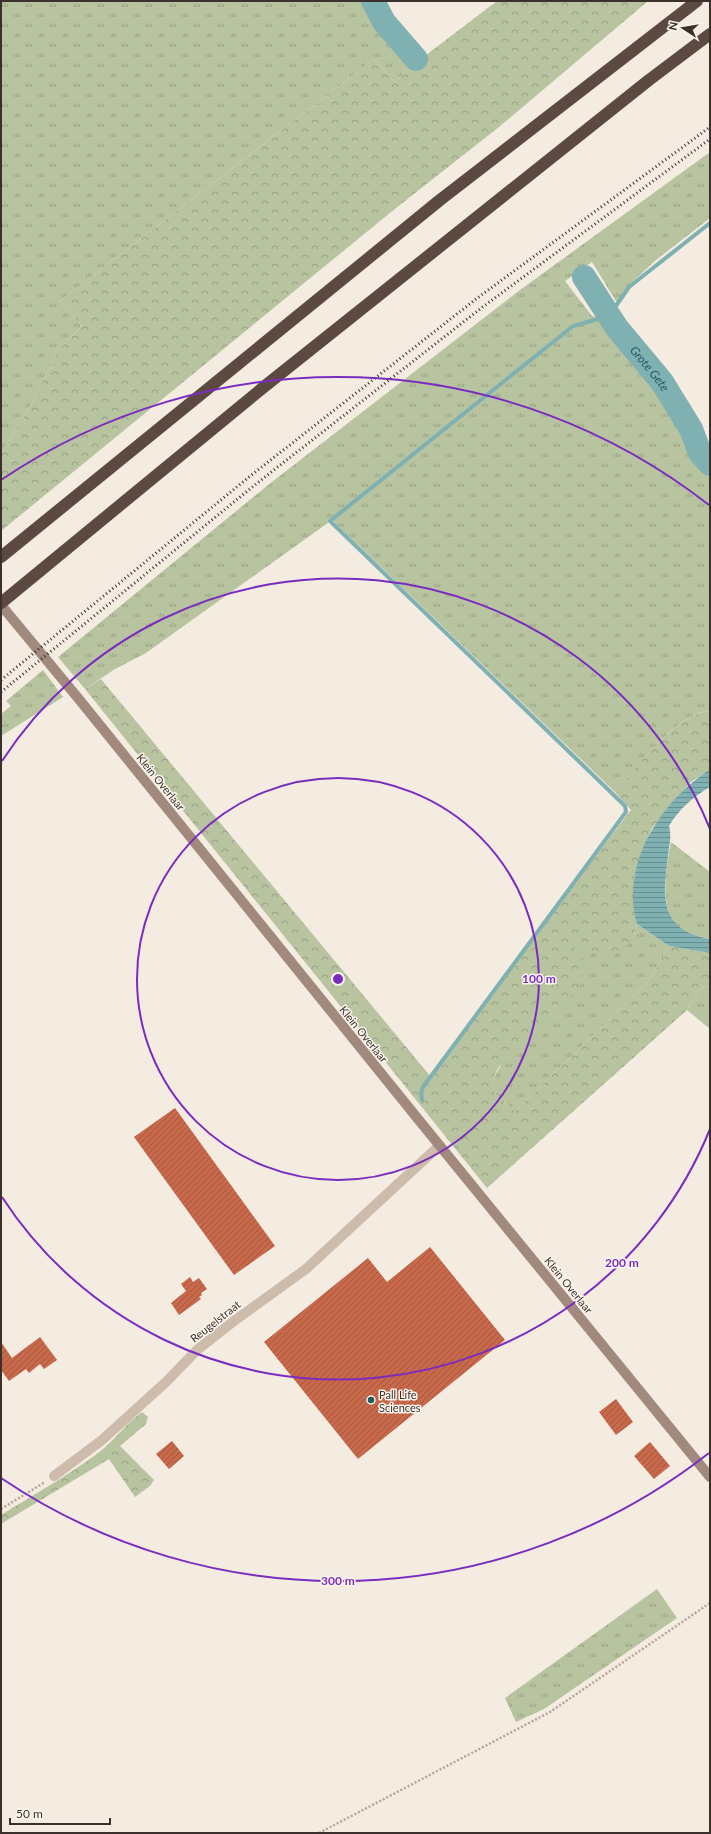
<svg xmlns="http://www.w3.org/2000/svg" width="711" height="1834" viewBox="0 0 711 1834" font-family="Lato,sans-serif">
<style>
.grass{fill:url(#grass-tufts)}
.forest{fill:url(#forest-crowns)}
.water{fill:url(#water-rules)}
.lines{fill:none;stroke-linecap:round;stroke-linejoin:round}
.stream{stroke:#7fb0b2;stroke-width:4}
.river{stroke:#7fb0b2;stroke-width:24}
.building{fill:url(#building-hatch)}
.path{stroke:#b9a596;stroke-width:2.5;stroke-dasharray:2 2;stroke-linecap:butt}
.street{stroke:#cdbbac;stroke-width:10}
.secondary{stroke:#a18a7d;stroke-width:10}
.highway{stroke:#5c4a42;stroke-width:12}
.rail{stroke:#3b302b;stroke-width:3;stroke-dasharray:1 3;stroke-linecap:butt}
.ring{fill:none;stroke:#7b2cbf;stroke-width:2}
.poi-dot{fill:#1f5a5e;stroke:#fbf5ee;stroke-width:1.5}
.labels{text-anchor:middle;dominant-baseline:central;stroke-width:3;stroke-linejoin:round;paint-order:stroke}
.street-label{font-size:11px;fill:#3b302b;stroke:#fbf5ee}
.poi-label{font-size:11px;fill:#3b302b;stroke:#fbf5ee;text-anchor:start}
.water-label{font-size:12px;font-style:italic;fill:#1f5a5e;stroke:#fbf5ee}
.centre{fill:#7b2cbf;stroke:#fbf5ee;stroke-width:2}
.ring-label{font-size:12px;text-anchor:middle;font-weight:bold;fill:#7b2cbf;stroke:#fbf5ee;stroke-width:3;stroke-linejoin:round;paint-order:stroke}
</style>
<defs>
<pattern id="grass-tufts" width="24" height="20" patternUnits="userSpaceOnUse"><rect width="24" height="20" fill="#b8c4a0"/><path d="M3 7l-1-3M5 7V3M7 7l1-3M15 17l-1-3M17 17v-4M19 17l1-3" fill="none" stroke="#97a083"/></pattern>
<pattern id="forest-crowns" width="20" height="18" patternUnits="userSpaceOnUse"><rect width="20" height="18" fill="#b8c4a0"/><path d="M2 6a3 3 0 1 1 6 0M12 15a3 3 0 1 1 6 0" fill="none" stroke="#97a083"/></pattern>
<pattern id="water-rules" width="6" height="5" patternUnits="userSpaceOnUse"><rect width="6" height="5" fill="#7fb0b2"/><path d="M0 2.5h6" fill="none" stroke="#699091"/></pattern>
<pattern id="building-hatch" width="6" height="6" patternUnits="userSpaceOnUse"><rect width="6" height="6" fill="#c8694b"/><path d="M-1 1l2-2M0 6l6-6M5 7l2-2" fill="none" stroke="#a4573f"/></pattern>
</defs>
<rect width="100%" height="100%" fill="#f4ebe1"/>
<!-- grass -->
<g class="grass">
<polygon points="1,1 363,1 370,16 409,68 395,82 374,59 60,301 82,326 59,349 29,409 1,453"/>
<path d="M710 152V218L656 260 630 284 617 303 592 262 565 281 592 316 603 320 610 328 665 395 677 415 696 457 710 474V711C677 712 636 769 615 792L332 520 146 653 115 669 85 689 58 657 268 485 520 290Z"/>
<polygon points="43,670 63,697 1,736 1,714 11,706 6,701"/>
<path d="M671 842 710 872V939C698 936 684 933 676 925 659 907 667 863 671 842Z"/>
<polygon points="637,924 669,946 649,981 515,1111 495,1094 492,1081 569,944 634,935"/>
<polygon points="710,986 710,1029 687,1010 701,988"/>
<polygon points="657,1589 677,1618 544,1709 516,1722 505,1698"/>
</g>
<!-- forest -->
<g class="forest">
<polygon points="497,1 648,1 499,127 396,208 1,531 1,453 29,409 59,349 82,326 60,301 374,59 395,82 409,68"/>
<path d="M101 679 431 1077 543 925 631 810 615 792C635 769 678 712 710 711V769L691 782 652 828 644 847 634 877 635 915 637 924 634 935 628 945 625 948 612 952 592 951 570 944 585 960 584 972 577 990 498 1068 492 1081 495 1094 515 1111 649 981 669 946 710 953V986L701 988 687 1010 487 1188 85 689Z"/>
<path d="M142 1412 148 1417 146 1424 120 1446 154 1480 150 1486 135 1497 109 1459 1 1524V1515C33 1495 67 1476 97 1454 114 1441 125 1424 142 1412Z"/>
</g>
<!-- water -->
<path class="water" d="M710 769V787C693 797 679 809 669 826 672 837 669 845 668 856 663 898 659 930 710 939V953L669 946 637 924C620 863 661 802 710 769Z"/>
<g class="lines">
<!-- stream -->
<polyline class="stream" points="422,1100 421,1093 423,1087 626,812 625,806 621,802 330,521 573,326 609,316 629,287 710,223"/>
<!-- river -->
<g class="river">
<polyline points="373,1 384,22 416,59"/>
<path id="s1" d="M584 277 617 328 662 382 691 429 700 453 710 464"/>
</g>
</g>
<!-- building -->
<g class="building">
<polygon points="175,1108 275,1246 234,1275 134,1137"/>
<polygon points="430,1247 505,1340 358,1459 264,1342 368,1258 387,1282"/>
<polygon points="190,1277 193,1282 199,1278 207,1289 201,1293 202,1295 199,1297 201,1299 179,1315 171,1303 186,1291 181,1284"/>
<polygon points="40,1337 57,1360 44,1369 40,1364 29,1373 26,1369 9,1381 1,1370 1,1342 12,1358"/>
<polygon points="616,1399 633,1422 616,1435 599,1412"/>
<polygon points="172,1441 184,1456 169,1469 156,1454"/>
<polygon points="650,1442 670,1466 654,1479 634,1456"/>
</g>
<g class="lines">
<!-- path -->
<g class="path">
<polyline points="1,1509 45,1482"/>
<polyline points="319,1833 550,1712 710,1603"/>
</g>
<!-- street -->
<polyline class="street" points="54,1476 102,1440 166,1382 197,1350 234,1321 306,1269 439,1146"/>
<!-- secondary -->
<polyline class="secondary" points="1,605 78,698 418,1119 710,1477"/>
<!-- highway -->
<g class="highway">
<polyline points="1,557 440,200 697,1"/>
<polyline points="1,603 265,386 649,80 710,34"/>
</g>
<!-- rail -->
<g class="rail">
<polyline points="1,680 249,477 476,299 710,127"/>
<polyline points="1,692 256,484 480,309 710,139"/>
</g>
</g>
<!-- distance rings -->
<g class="ring">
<circle cx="338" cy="979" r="201"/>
<path d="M710 1129A401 401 0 0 1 2 1197M2 761A401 401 0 0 1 710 829"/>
<path d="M709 1453A602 602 0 0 1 1 1478M1 480A602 602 0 0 1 709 505"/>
</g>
<!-- markers -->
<circle class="poi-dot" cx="371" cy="1400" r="4"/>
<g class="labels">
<!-- street labels -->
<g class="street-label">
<text transform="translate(161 782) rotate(51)">Klein Overlaar</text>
<text transform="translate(364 1034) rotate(51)">Klein Overlaar</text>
<text transform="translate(569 1285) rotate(51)">Klein Overlaar</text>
<text transform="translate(215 1321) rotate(-38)">Reugelstraat</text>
</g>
<!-- poi labels -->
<g class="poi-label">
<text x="379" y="1394">Pall Life<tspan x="379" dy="13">Sciences</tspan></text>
</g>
<!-- water labels -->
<g class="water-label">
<text stroke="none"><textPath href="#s1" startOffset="113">Grote Gete</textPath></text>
</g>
</g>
<circle cx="338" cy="979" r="6" class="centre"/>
<g class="ring-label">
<text x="539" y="983">100 m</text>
<text x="622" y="1267">200 m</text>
<text x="338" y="1585">300 m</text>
</g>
<!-- border -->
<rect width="711" height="1834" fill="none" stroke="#3b302b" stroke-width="4"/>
<!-- north arrow -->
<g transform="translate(683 28) rotate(282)" stroke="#fbf5ee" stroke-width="3" paint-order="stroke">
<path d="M0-3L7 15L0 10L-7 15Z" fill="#3b302b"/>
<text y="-6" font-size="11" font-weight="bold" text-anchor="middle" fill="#3b302b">N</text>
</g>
<!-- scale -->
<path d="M10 1818v6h100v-6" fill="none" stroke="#3b302b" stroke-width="2"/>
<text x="16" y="1818" font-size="12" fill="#3b302b" stroke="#fbf5ee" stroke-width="3" paint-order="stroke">50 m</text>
</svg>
